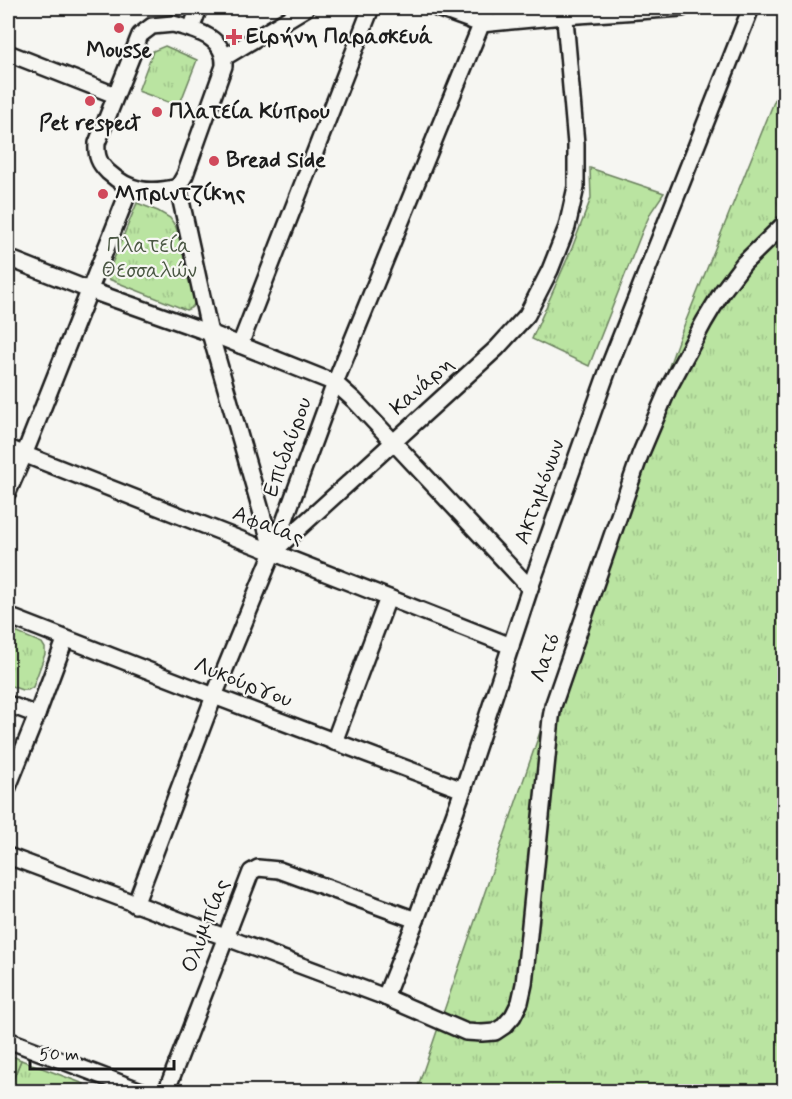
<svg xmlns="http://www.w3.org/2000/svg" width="792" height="1099" viewBox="0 0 792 1099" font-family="Mynerve,sans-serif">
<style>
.grass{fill:url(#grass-tufts);stroke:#6b805e;stroke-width:1.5}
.garden{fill:#bae4a1;stroke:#6b805e;stroke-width:1.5}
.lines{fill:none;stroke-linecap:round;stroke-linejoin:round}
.street-casing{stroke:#1c1c1c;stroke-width:20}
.street{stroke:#f6f6f2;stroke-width:15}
.poi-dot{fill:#d1495b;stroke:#f6f6f2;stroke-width:2}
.labels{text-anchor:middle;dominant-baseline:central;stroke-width:4.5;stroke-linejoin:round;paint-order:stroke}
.poi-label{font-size:22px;font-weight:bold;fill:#1c1c1c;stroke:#f6f6f2;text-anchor:start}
.park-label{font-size:22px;fill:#4b5844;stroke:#f6f6f2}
.street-label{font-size:22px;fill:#1c1c1c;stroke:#f6f6f2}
</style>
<defs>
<pattern id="grass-tufts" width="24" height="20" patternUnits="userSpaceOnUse" patternTransform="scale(1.5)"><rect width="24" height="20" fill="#bae4a1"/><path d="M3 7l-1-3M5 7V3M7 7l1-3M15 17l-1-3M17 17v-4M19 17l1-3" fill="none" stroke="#9fc38a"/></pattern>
</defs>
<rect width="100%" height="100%" fill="#f6f6f2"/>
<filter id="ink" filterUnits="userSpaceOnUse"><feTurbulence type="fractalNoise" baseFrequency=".0167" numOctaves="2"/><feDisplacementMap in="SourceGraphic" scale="12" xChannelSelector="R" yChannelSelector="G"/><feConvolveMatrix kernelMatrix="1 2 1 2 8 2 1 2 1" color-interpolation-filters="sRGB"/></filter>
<g filter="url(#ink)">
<!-- grass -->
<g class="grass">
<polygon points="165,46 197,60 179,106 138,91 153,51"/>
<polygon points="784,77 784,1091 416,1092 560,674 679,338"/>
<polygon points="590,168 664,193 651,212 642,232 589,366 532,339 572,248 591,198"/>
<path d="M137 203 158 211 170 218 176 227C179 239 196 295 194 304 193 308 190 308 186 310L106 278Z"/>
<polygon points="8,629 42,643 45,648 45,654 33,687 28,690 22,690 8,685"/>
<polygon points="21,1060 84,1084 80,1091 8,1092"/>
</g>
<!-- garden -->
<polygon class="garden" points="8,1054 21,1060 8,1092"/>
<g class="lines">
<defs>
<g id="street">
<polyline points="437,8 481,24 564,16 682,8"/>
<path d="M173 24C196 30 226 37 224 66L185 175 178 187C150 194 130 192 108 172 99 163 96 156 97 143L140 35 152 26Z"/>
<polyline points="191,29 199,8"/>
<polyline points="8,53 115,95"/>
<polyline points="225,57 306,8"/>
<polyline points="178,187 210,333 273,552"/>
<polyline points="8,258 89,290 210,333 335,383 354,400 530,588"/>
<polyline points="240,345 371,8"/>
<polyline points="8,448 511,646"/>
<polyline points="8,492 24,455 130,188"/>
<polyline points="275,550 497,348 527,315 550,270 567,227 576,187 576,144 564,8"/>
<polyline points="8,616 214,696 463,790"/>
<polyline points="8,704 37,715"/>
<polyline points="334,742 388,598"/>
<polyline points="8,787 37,715 65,640"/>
<polyline points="8,856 385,997 466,1032 482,1033 495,1032 504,1026 513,1016 520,1002 524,984 551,718 553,706 640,455 668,389 704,322 722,292 744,263 784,224"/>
<polyline points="135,905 214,696 273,552 335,383 488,8"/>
<polyline points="385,997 416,920 463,790 530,588 610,364 751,8"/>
<polyline points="8,1040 144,1092"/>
<polyline points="166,1092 251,872 258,868 279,870 416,920"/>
</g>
</defs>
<!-- street casing -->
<use href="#street" class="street-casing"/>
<!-- street -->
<use href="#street" class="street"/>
</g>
</g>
<!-- markers -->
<g class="poi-dot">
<circle cx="119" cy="28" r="6"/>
<path d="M231 28h6v6h6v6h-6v6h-6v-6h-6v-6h6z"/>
<circle cx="90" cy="101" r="6"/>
<circle cx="157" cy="112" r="6"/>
<circle cx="214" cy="161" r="6"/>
<circle cx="103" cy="194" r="6"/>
</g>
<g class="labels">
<!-- poi labels -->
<g class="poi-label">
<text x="246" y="37">Ειρήνη Παρασκευά</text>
<text x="119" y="51" text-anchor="middle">Mousse</text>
<text x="169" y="112">Πλατεία Κύπρου</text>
<text x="90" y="124" text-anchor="middle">Pet respect</text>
<text x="226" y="161">Bread Side</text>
<text x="115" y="194">Μπριντζίκης</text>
</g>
<!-- park labels -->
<g class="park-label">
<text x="149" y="246">Πλατεία<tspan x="149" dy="25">Θεσσαλών</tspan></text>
</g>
<!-- street labels -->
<g class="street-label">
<text transform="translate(422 386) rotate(-42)">Κανάρη</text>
<text transform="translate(288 447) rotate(-70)">Επιδαύρου</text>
<text transform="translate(540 492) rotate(-70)">Ακτημόνων</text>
<text transform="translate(268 526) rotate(21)">Αφαίας</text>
<text transform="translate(546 658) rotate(-71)">Λατό</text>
<text transform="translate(243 683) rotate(21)">Λυκούργου</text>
<text transform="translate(206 926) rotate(-69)">Ολυμπίας</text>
</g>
</g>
<!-- margin -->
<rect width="792" height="1099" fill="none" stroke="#f6f6f2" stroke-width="30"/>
<rect x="15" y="15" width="762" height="1069" fill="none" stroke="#1c1c1c" stroke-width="2" filter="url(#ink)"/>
<!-- scale -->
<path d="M30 1060v9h144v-9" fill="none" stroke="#1c1c1c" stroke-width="3"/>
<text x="39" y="1060" font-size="18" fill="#1c1c1c" stroke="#f6f6f2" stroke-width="4.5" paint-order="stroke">50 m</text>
</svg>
